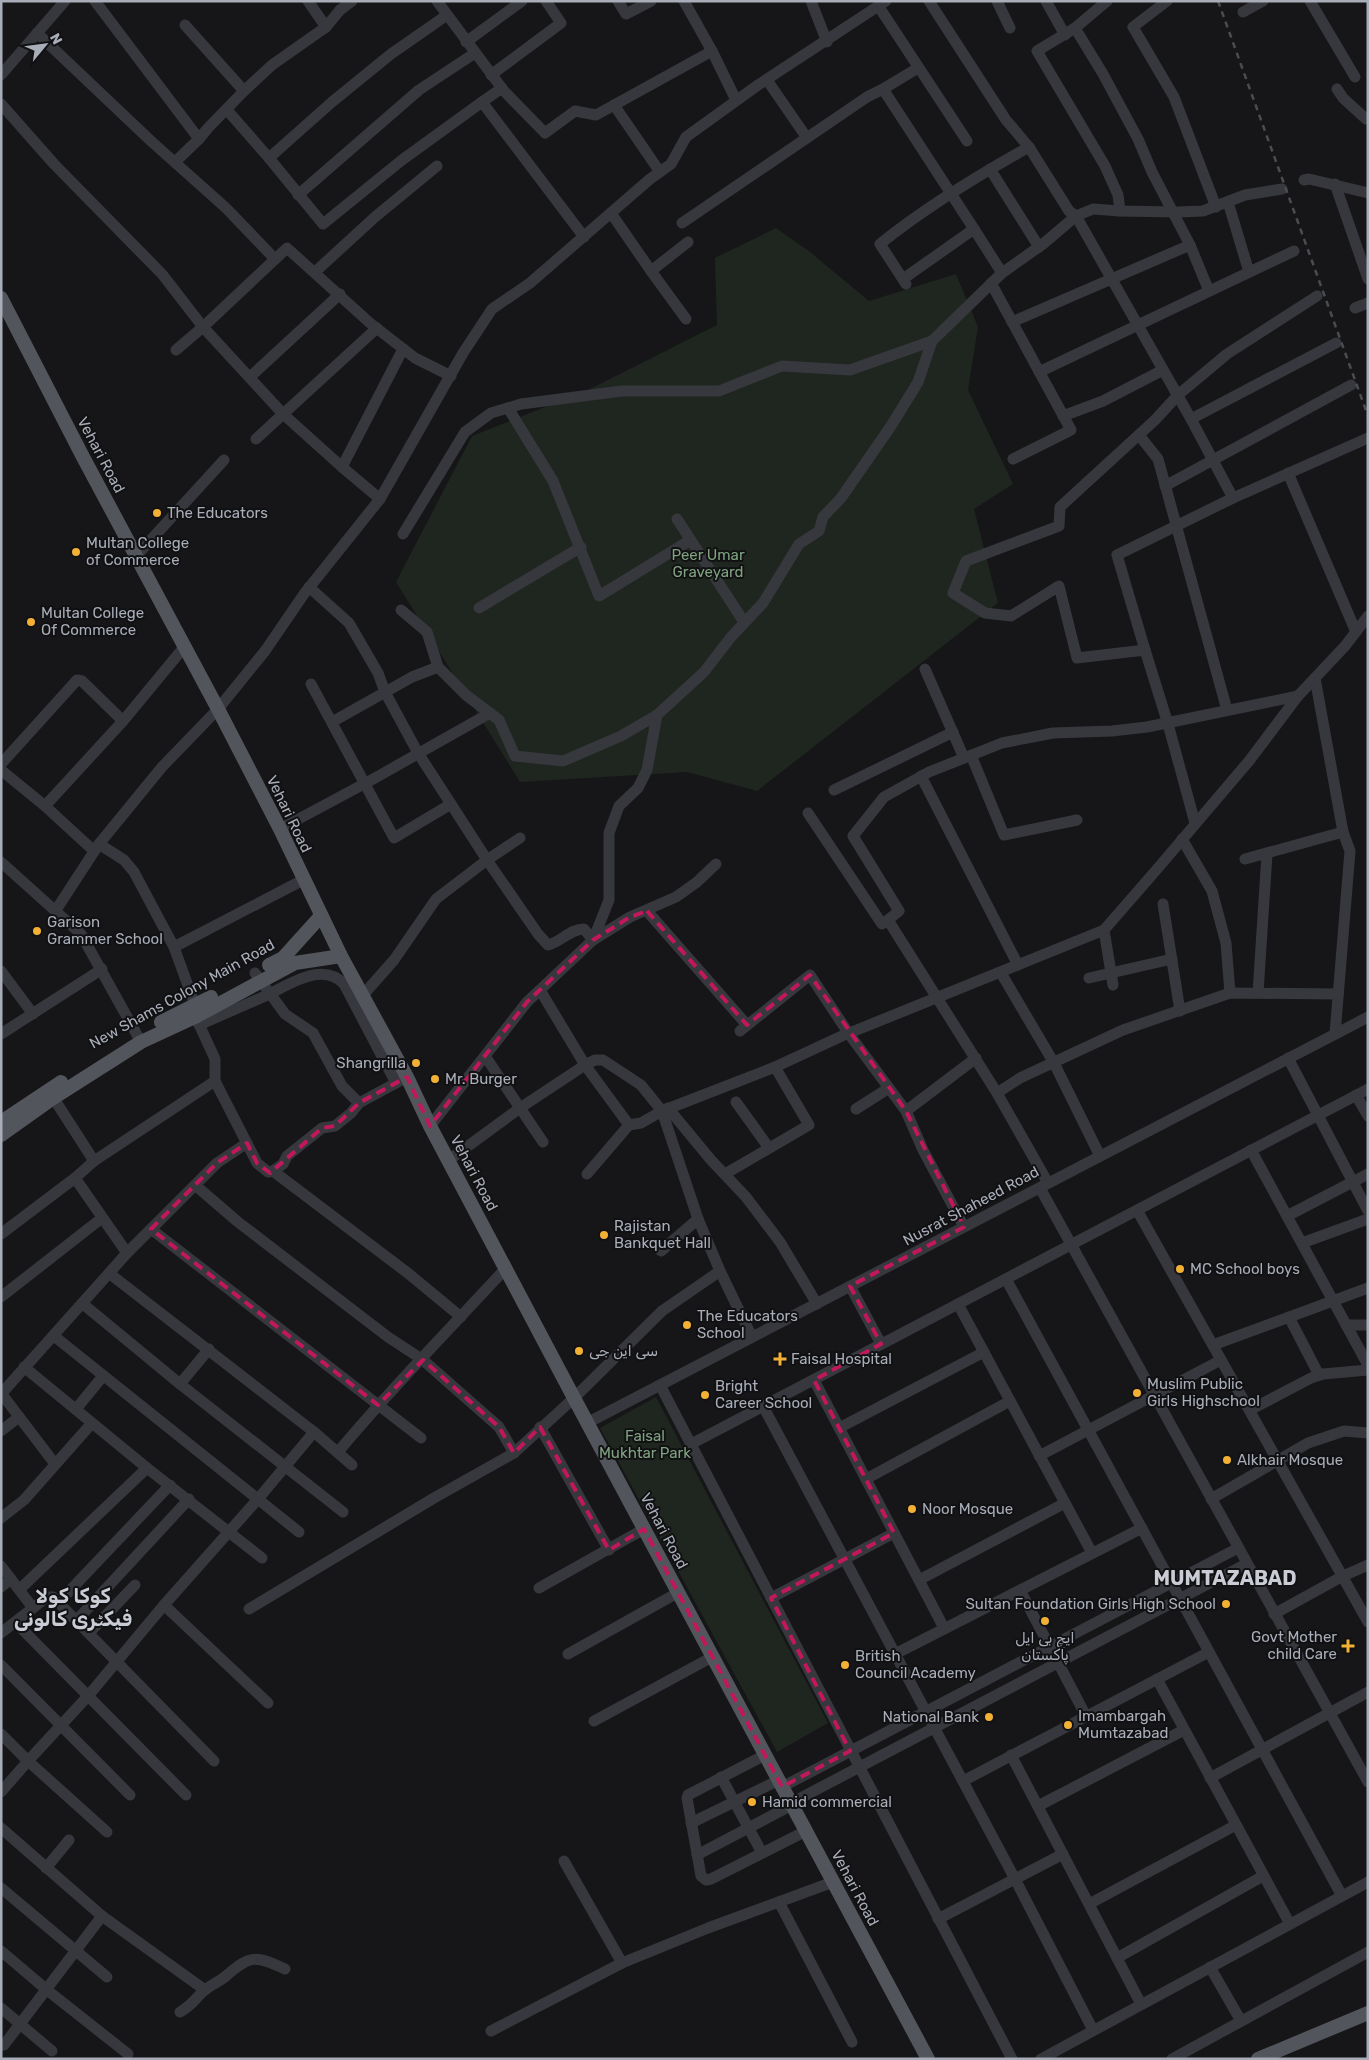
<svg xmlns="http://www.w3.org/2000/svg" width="1369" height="2060" viewBox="0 0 1369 2060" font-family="Rubik,'Noto Naskh Arabic',sans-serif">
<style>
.green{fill:#1e261f}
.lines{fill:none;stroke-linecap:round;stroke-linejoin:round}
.minor{stroke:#37383d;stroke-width:11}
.major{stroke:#53555c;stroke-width:14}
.rail{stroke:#4a4c52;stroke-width:2.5;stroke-dasharray:6 5;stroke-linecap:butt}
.marked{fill:none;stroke:#c2185b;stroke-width:4;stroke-dasharray:10 6;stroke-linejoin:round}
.poi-dot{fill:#f2b134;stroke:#111113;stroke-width:2}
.labels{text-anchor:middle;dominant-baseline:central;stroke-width:4;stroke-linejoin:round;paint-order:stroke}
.street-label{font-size:15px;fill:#a8adb8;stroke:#111113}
.poi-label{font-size:15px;fill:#a8adb8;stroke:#111113;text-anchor:start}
.park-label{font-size:15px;fill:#7fa381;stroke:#111113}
.district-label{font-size:20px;font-weight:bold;fill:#c9ccd4;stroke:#111113}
</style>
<rect width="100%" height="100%" fill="#161618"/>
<!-- green -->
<g class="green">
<polygon points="776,228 810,252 869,301 956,274 978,327 968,390 1013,484 974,509 998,603 757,791 687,772 520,782 396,582 472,436 588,390 717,325 715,258"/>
<polygon points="656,1397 828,1723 777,1752 600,1428"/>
</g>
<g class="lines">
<!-- minor -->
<g class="minor">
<polyline points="95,1 199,139"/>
<polyline points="308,1 326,27"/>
<polyline points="437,1 504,91 545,133 575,111 596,115 712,51"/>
<polyline points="618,1 626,14 651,1"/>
<polyline points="684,1 712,51 736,100"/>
<polyline points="811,1 827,42"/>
<polyline points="929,1 1006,120 1029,147 1069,211 1076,216 1191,419 1336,343"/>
<polyline points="997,1 1010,28"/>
<polyline points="1046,1 1065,35"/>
<polyline points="1107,1 1075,28 1037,51 1105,166 1118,195 1120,211 1178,212 1203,211 1245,195 1282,189"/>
<polyline points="1167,1 1133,27 1174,97 1216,207"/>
<polyline points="1310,1 1355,77"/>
<polyline points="879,7 967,141"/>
<polyline points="1243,12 1263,1"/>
<polyline points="185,25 244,91"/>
<polyline points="37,33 152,142 226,208 275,259"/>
<polyline points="466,42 522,1"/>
<polyline points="1,75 65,1"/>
<polyline points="491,75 561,23 546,1"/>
<polyline points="767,80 807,138"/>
<polyline points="883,89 974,229"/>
<polyline points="1337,89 1343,98 1366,119 1368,118"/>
<polyline points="482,102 502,88"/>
<polyline points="1,104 54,164 162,274 203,327 283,414 342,467 380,499"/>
<polyline points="614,105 660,172"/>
<polyline points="227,110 269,158 323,224 402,160 482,102 584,237"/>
<polyline points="269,158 332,102 391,54 447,15"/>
<polyline points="175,162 199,139 208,128 244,91 272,65 326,27 340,10 352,1"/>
<polyline points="990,169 1039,247"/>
<polyline points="1304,180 1309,179 1368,193"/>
<polyline points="1335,184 1368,279"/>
<polyline points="298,195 419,90 475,53"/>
<polyline points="1228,202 1249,272"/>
<polyline points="611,213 651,271"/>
<polyline points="682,223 867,97 883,89 918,68"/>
<polyline points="1190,245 1209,291"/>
<polyline points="315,272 375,217 437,166"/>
<polyline points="903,279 974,229 1002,273 1043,244 1076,216 1093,209 1120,211"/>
<polyline points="991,283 1071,430 1013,459"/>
<path d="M906 284 880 244C926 207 977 176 1029 147"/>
<polyline points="1355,308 1368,303"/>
<polyline points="686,319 651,271 688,242"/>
<polyline points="1012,322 1190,245 1152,172 1138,139 1103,74 1075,28"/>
<polyline points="176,350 203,327 287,248 370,323 415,358 451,376"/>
<polyline points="1039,372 1294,251"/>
<polyline points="250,377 340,294"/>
<polyline points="508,408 553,481 599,596 689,541"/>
<polyline points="1063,416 1103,401 1163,370"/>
<polyline points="1191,419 1233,498"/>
<polyline points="1139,435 1158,459 1227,710"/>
<polyline points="256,439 377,328"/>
<polyline points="342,467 403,349"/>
<polyline points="1288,473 1356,632"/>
<polyline points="1165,486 1351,385"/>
<polyline points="677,519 744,622"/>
<polyline points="403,534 465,432 491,413 521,404 622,391 719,391 782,366 850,370 932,341"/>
<polyline points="137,555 224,460"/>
<polyline points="309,587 349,623 378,673 385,692 418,753 451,804"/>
<polyline points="479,608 581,547"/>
<polyline points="401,610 427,632 438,667 466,695 499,720 515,756 563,761 621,736 657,715"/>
<polyline points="1145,650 1117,555 1233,498 1368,438"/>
<polyline points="925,669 964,758"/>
<polyline points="1315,678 1343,832 1350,851 1335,1034"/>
<polyline points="311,684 394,838 451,804 487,860 436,899 394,960 363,995"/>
<polyline points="332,722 412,677 438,667"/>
<polyline points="971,755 1004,835 1077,820"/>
<polyline points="1,764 77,680 82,681 123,721"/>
<polyline points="1,770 45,806 94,851"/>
<polyline points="921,776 1018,965"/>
<polyline points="834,790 953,732"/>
<polyline points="45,806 123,721 185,646"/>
<polyline points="808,813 882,924 888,920 997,1093 1020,1078 1123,1030 1230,993 1338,994"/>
<polyline points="1195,823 1168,724 1145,650 1077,658 1059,586 1011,616 985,613 953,593 966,561 1059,526 1060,507 1155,420 1178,395 1227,354 1317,296"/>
<polyline points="280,829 375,778 490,713"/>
<path d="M520 838 487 860 538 934 548 945C561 942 570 929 584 929L593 940"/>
<polyline points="1182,839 1212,891 1226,943 1230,993"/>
<polyline points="99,844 124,860 134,872 174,947 195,1005"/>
<polyline points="1245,859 1343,832"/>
<polyline points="1,862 81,934 141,1042"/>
<polyline points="1163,904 1180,1011"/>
<polyline points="56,910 99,844 162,767 218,709 265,651 304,594 380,499 463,353 492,309 530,283 650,179 671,164 686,137 758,85 886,1"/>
<polyline points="647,911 747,1025"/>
<polyline points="888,920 899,911 853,836 884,797 929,772 1002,743 1053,733 1112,731 1147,727 1298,696"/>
<polyline points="1104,930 1113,985"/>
<polyline points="593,940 609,900 609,833 619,806 638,788 647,770 657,715 704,672 731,637 763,603 799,544 819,531 823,517 841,498 891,426 918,382 932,341 1002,273"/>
<polyline points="174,947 303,880"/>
<polyline points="1,971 33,1014"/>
<polyline points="255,973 285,1014 313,1033 342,1086 359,1103"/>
<polyline points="1001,973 1054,1063 1100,1156"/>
<polyline points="1089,978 1172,959"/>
<polyline points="540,990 585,1065 629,1125"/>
<polyline points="1258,993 1267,854"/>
<polyline points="192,1009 215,1059 215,1081 257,1163 268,1172 273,1171 283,1164 287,1156 322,1128 335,1126 351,1113 359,1103 407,1077"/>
<path d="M199 1025C220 1016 242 1006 263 997 286 987 321 960 344 984L396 1083"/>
<polyline points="740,1031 810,975 849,1034 906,1111 976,1058"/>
<polyline points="1,1034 102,969"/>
<polyline points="485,1056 543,1142"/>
<polyline points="1288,1058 1368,1211"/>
<polyline points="49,1091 94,1161"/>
<polyline points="997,1093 1048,1183"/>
<polyline points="1356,1095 1368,1116"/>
<polyline points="736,1102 769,1148"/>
<polyline points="668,1108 711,1160 746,1197 780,1242 817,1304"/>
<polyline points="856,1109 889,1088"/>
<polyline points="906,1111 923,1150 964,1227"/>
<polyline points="430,1126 527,1002 593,940 630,917 676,897 697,882 716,864"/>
<polyline points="1251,1150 1368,1365"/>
<polyline points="449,1160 520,1108 585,1065 595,1060 603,1060 641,1085 662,1111 698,1219 720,1271 752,1337"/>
<polyline points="273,1171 409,1274 461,1317"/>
<polyline points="587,1174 629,1125 641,1123 662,1111 775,1067 842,1036 1104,930 1158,868 1249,761 1298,696 1345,646 1368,616"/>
<polyline points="725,1174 809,1125 775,1067"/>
<polyline points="75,1178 127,1253"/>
<polyline points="195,1185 238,1222 388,1337 423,1360 499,1427 514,1453"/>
<polyline points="1040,1188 1368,1782"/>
<polyline points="1137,1210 1368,1622"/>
<polyline points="1287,1216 1368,1174"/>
<polyline points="151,1229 421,1438"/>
<polyline points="1,1234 75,1178 94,1161 215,1081"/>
<polyline points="1302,1243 1368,1219"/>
<polyline points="661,1251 698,1219"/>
<polyline points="110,1274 314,1432 352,1465"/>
<polyline points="1006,1279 1342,1896"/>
<polyline points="850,1286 881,1344"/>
<polyline points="1,1297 102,1218"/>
<polyline points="83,1304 180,1384 343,1512"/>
<polyline points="958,1304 1092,1553"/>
<polyline points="1289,1317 1319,1375"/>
<polyline points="1346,1325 1368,1325"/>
<polyline points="54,1336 299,1532"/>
<polyline points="1213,1345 1368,1288"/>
<polyline points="24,1367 147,1468"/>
<polyline points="814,1380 944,1628"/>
<polyline points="180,1384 209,1349"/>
<polyline points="660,1385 1012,2059"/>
<polyline points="1,1393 55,1464"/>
<polyline points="1,1394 127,1253 217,1163 247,1143"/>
<polyline points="763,1406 1015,1879 1093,2030"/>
<polyline points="76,1409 103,1376"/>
<polyline points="1250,1410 1311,1378 1323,1374 1368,1370"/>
<polyline points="589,1422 1368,1017"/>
<polyline points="540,1427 609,1550"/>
<polyline points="839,1428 984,1352"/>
<polyline points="1,1431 19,1417"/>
<polyline points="691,1444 1368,1089"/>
<path d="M338 1452C391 1388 450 1329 506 1268"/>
<polyline points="1039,1456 1221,1360"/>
<polyline points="866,1479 1010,1401"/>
<polyline points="1211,1499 1308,1443 1344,1431 1368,1433"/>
<polyline points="1,1518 24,1500 92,1423"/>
<polyline points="1,1566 33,1608"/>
<polyline points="919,1580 1065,1503"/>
<polyline points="1,1587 11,1579"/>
<polyline points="539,1588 644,1529"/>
<polyline points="20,1589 147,1468 262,1558"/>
<polyline points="1020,1590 1086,1716"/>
<polyline points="771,1598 894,1533"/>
<polyline points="59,1602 170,1485"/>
<polyline points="164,1605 268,1703"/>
<polyline points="249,1609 434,1498 514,1453 574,1398 662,1311 720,1271"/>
<polyline points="1274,1614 1343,1576 1368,1565"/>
<polyline points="77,1620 189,1499"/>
<polyline points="16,1623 186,1795"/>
<polyline points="1,1633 47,1597 53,1597 214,1761"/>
<polyline points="89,1633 135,1585"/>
<polyline points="568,1654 679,1592"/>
<polyline points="895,1654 1142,1528"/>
<polyline points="1,1665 130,1795"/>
<polyline points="1157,1679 1290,1924"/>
<polyline points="594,1721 714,1656"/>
<polyline points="1,1734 28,1761 107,1832"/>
<polyline points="765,1755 688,1795 687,1798 701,1876 706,1880 711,1879 806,1831"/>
<polyline points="1011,1755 1141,2004"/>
<polyline points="721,1777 762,1853"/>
<polyline points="1210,1778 1368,1692"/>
<polyline points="963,1781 1209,1652"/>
<polyline points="782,1787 1238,1548"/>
<polyline points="1,1792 28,1761 88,1696 164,1605 258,1499 314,1432"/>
<polyline points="791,1803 1246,1564"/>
<polyline points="1038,1806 1184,1730"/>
<polyline points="691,1823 779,1780"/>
<polyline points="1,1828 102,1916 205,1990"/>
<polyline points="697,1855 792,1805"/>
<polyline points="564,1861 622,1963"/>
<polyline points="46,1868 69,1840"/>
<polyline points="1,1888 107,1977"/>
<polyline points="779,1902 852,2042"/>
<polyline points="1089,1904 1236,1825"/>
<polyline points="938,1919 1063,1854"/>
<polyline points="1,1951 47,1990 128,2054"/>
<polyline points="1117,1958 1263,1876"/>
<polyline points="1210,1967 1241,2021"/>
<polyline points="1,2008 52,2051"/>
<path d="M180 2012C193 2005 196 1997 206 1989 213 1984 220 1981 226 1976 250 1955 255 1955 285 1969"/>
<polyline points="491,2031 622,1963 708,1928 833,1882"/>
<polyline points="1,2045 4,2045 102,1916"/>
<polyline points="1041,2059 1368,1882"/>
<polyline points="1172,2059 1368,1952"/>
</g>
<!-- major -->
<g class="major">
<polyline points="1,298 83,457 218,709 280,829 341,956 407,1077 430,1126 574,1398 928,2059"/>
<polyline points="269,965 283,958 320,917"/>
<polyline points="161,1022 211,997"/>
<polyline points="1,1122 61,1082"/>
<polyline points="1,1135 53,1098 141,1042 195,1017 295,963 341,956"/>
<polyline points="1258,2059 1368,2013"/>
</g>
<!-- rail -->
<polyline class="rail" points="1218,1 1368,416"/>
</g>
<!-- marked area -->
<path class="marked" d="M647 911 747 1025 810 975 906 1111 964 1227 850 1286 881 1344 814 1380 894 1533 771 1598 850 1751 782 1787 644 1529 609 1550 540 1427 514 1453 499 1427 423 1360 378 1405 151 1229 217 1163 247 1143 257 1163 270 1173 322 1128 335 1126 359 1103 407 1077 430 1126 527 1002 593 940 630 917Z"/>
<!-- markers -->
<g class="poi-dot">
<circle cx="157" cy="513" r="5"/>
<circle cx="76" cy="552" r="5"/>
<circle cx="31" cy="622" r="5"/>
<circle cx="37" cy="931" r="5"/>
<circle cx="416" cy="1063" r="5"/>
<circle cx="435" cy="1079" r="5"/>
<circle cx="604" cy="1235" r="5"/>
<circle cx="1180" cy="1269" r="5"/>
<circle cx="687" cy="1325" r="5"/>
<circle cx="579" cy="1351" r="5"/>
<path d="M777.5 1351.5h5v5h5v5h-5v5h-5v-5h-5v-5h5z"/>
<circle cx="1137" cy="1393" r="5"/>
<circle cx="705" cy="1395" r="5"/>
<circle cx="1227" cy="1460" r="5"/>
<circle cx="912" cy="1509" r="5"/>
<circle cx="1226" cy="1604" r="5"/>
<circle cx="1045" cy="1621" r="5"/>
<path d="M1345.5 1638.5h5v5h5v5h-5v5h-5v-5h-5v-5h5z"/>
<circle cx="845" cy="1665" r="5"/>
<circle cx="989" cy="1717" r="5"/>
<circle cx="1068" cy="1725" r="5"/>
<circle cx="752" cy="1802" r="5"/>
</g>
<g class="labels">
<!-- street labels -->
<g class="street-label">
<text transform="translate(101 455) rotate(62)">Vehari Road</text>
<text transform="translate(289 814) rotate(64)">Vehari Road</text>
<text transform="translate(182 994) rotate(-29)">New Shams Colony Main Road</text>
<text transform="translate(474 1173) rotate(62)">Vehari Road</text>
<text transform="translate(971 1206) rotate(-28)">Nusrat Shaheed Road</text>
<text transform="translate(664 1531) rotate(62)">Vehari Road</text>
<text transform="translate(855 1888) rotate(62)">Vehari Road</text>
</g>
<!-- poi labels -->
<g class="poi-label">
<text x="167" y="513">The Educators</text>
<text x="86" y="543">Multan College<tspan x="86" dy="17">of Commerce</tspan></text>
<text x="41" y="613">Multan College<tspan x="41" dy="17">Of Commerce</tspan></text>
<text x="47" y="922">Garison<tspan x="47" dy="17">Grammer School</tspan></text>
<text x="406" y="1063" text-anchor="end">Shangrilla</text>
<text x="445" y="1079">Mr. Burger</text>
<text x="614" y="1226">Rajistan<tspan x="614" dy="17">Bankquet Hall</tspan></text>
<text x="1190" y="1269">MC School boys</text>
<text x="697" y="1316">The Educators<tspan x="697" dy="17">School</tspan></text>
<text x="589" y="1351">سی این جی</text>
<text x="791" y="1359">Faisal Hospital</text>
<text x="1147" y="1384">Muslim Public<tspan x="1147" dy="17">Girls Highschool</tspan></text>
<text x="715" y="1386">Bright<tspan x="715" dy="17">Career School</tspan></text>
<text x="1237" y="1460">Alkhair Mosque</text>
<text x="922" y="1509">Noor Mosque</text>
<text x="1216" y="1604" text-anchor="end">Sultan Foundation Girls High School</text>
<text x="1337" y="1637" text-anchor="end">Govt Mother<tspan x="1337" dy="17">child Care</tspan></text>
<text x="1045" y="1638" text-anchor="middle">ایچ بی ایل<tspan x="1045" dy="17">پاکستان</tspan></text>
<text x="855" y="1656">British<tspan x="855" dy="17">Council Academy</tspan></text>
<text x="1078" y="1716">Imambargah<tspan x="1078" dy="17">Mumtazabad</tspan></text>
<text x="979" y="1717" text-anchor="end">National Bank</text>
<text x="762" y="1802">Hamid commercial</text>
</g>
<!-- park labels -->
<g class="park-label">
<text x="708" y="555">Peer Umar<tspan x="708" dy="17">Graveyard</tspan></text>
<text x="645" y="1436">Faisal<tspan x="645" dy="17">Mukhtar Park</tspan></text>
</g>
<!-- district labels -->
<g class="district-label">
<text x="1225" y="1578">MUMTAZABAD</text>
<text x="73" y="1596">کوکا کولا<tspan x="73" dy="23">فیکٹری کالونی</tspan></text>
</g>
</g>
<!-- border -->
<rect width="1369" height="2060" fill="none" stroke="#a8adb8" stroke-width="5"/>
<!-- north arrow -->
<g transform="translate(45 45) rotate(61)" stroke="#111113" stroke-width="4" paint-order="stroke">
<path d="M0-4L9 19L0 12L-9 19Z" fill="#a8adb8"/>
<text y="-8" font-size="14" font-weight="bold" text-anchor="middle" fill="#a8adb8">N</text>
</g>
</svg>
